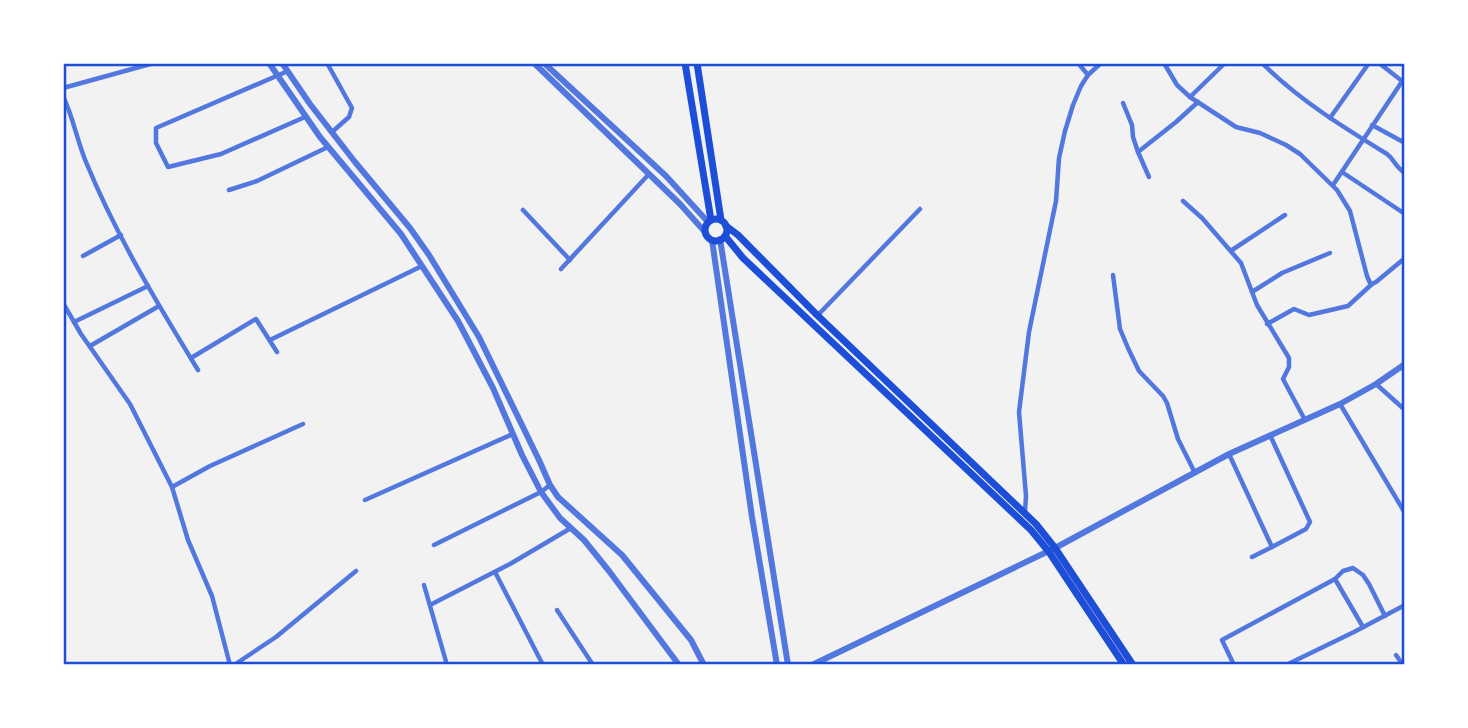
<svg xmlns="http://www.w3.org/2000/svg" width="1468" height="728" viewBox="0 0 1468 728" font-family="'PT Sans Narrow',sans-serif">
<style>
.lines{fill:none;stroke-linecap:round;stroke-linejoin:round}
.minor{stroke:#5277de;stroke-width:4.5}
.tertiary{stroke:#5277de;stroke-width:6}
.secondary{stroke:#1d4ed8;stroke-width:7}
.neatline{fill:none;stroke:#1d4ed8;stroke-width:2.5}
</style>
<rect width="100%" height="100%" fill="#f2f2f2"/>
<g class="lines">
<!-- minor -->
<g class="minor">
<polyline points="327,63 352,108 349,117 332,132"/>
<polyline points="1078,63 1088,75"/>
<polyline points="1164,63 1177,85 1190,97 1236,127 1260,133 1286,145 1300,154 1337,190 1350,211 1367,276 1370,283 1372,284 1376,282 1405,258"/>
<path d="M1262 63C1299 100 1343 127 1387 154 1395 160 1395 167 1405 173"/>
<polyline points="1379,63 1402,81"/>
<polyline points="288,71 156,128 156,143 168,167 221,154 305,117"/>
<polyline points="63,88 154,63"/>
<path d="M63 96C73 117 77 140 86 162 116 235 157 303 198 370"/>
<polyline points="1190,97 1225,63"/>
<polyline points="1123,103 1132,125 1133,137 1138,152"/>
<polyline points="1330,118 1369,63"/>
<polyline points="1372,125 1405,143"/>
<polyline points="1342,172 1405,214"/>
<polyline points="1149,177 1138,152 1176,122 1198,102"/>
<polyline points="1333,185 1405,77"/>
<polyline points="229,190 257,181 328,147"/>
<polyline points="1183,201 1202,218 1241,263 1257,305 1289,358 1289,367 1283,379 1305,420"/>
<polyline points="523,210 570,260"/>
<polyline points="1232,250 1285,215"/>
<polyline points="83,256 121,235"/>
<polyline points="561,269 649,174"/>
<polyline points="1113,275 1120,329 1128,348 1139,371 1163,396 1167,403 1178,439 1195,473"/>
<polyline points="1252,292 1282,273 1330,253"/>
<polyline points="63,303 81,334 130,404 172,487 188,540 212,596 230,665"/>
<polyline points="818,315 920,209"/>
<polyline points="74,322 148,286"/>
<polyline points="1267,324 1294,309 1309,315 1348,306 1372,284"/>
<polyline points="270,340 422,266"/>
<polyline points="90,346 159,306"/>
<polyline points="191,358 256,319 277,352"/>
<polyline points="1376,384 1405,410"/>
<polyline points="1340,404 1405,513"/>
<polyline points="1229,454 1272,547 1306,529 1310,522 1270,435"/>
<polyline points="172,487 210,466 303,424"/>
<polyline points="365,500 513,434"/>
<polyline points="1025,512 1026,496 1019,412 1029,332 1056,201 1059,158 1065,131 1073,105 1081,86 1088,75 1101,63"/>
<polyline points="434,545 541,492 550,485"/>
<polyline points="1252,557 1272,547"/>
<polyline points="495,572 543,665"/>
<polyline points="1335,579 1363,627"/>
<polyline points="424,585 447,665"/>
<polyline points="430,605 510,564 571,528"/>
<polyline points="557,610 593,665"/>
<polyline points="1396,655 1403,665"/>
<polyline points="234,665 276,637 356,571"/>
<polyline points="1234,665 1222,640 1335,579 1343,571 1353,568 1363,575 1369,584 1385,616"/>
<polyline points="1286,665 1354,632 1405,605"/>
</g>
<!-- tertiary -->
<g class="tertiary">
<polyline points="269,63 320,137 401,234 458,321 493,388 522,455 541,492 560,518 584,540 609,571 679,665"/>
<polyline points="282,63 310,104 355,162 410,228 429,255 479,337 539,460 550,485 558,497 622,555 691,640 704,665"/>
<polyline points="534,63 680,204 705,232"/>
<polyline points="544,63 666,176 708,222"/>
<polyline points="720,239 788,665"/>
<polyline points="712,240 752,517 777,665"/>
<polyline points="812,665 1055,548 1229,454 1340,404 1376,384 1405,364"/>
</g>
<!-- secondary -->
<g class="secondary">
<polyline points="685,63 711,220"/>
<polyline points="697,63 721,220"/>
<circle cx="716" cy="230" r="11"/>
<polyline points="726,226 738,235 817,315 1036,524 1055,548 1133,665"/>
<polyline points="725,236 743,258 1031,530 1049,552 1124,665"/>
</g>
</g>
<!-- border -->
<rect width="1468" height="728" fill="none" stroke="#ffffff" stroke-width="130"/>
<rect x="65" y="65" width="1338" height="598" class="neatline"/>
</svg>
